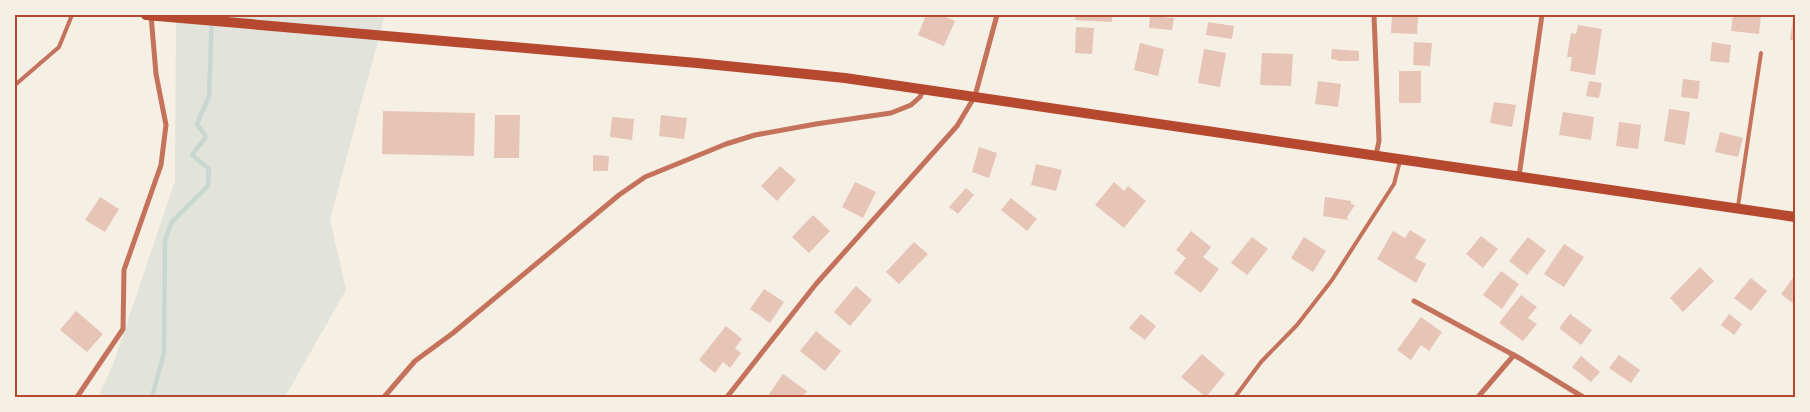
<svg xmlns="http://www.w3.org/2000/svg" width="1810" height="412" viewBox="0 0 1810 412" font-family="'Playfair Display',serif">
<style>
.green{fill:#e2e4dc}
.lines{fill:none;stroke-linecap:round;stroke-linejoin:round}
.stream{stroke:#c9d6d2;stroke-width:4.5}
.building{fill:#e6c5b7}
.service{stroke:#c5725c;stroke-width:4}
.minor{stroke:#c5725c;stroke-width:5}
.secondary{stroke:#b5482f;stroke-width:10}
.neatline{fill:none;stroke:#b5482f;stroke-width:2}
</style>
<rect width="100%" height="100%" fill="#f6efe4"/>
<!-- green -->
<polygon class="green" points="176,15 385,15 330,219 346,290 285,397 98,397 112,367 175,181"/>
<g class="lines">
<!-- stream -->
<polyline class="stream" points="152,397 164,353 165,240 172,222 208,186 209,169 192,155 206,137 197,124 209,96 212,15"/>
</g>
<!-- building -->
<g class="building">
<polygon points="926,15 941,15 955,21 944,46 918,35"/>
<polygon points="1076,15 1112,15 1112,22 1075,20"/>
<polygon points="1392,15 1418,15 1417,34 1391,33"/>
<polygon points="1733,15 1761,15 1759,34 1731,31"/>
<polygon points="1150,16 1174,18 1172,30 1149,28"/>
<polygon points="1793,18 1795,18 1795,40 1790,40"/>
<polygon points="1208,22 1234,26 1232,39 1206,35"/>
<polygon points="1578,25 1602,29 1595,75 1570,71 1572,57 1567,57 1571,33 1576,34"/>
<polygon points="1076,27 1094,28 1092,54 1075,53"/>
<polygon points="1414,42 1432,43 1430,66 1413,65"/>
<polygon points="1712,42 1731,45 1729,63 1710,61"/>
<polygon points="1140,43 1164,49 1158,76 1134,70"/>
<polygon points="1204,49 1226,53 1220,87 1198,83"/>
<polygon points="1332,49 1359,51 1359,61 1337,61 1337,60 1331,59"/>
<polygon points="1262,53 1293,54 1291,86 1260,85"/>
<rect x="1399" y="71" width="22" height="32"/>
<polygon points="1683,79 1700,81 1698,99 1681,97"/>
<polygon points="1318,81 1341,84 1338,107 1315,104"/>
<polygon points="1589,81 1602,83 1599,98 1586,96"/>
<polygon points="1494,102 1516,105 1512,127 1490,123"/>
<polygon points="1669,109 1690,112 1685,145 1664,141"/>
<polygon points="383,111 475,113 474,156 382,154"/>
<polygon points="1563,112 1594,117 1591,140 1559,135"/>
<polygon points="495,115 520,115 519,158 494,158"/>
<polygon points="661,115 687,118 684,139 659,136"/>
<polygon points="612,117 634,119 632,140 610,137"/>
<polygon points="1619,122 1641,125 1638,149 1616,146"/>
<polygon points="1720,132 1743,138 1738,157 1715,152"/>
<polygon points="979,147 997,153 989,178 972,172"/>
<polygon points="593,155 609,156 608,171 593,171"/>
<polygon points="1036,164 1062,170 1056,191 1031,185"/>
<polygon points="780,166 796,180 777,201 761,186"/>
<polygon points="855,182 876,192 863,218 842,207"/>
<polygon points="1114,182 1124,191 1128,186 1146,201 1124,228 1095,205"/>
<polygon points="966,188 974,195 958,214 949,207"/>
<polygon points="100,197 119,209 105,232 85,220"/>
<polygon points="1325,197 1351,201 1351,204 1355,205 1347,217 1348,220 1323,216"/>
<polygon points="1011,198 1037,219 1027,231 1001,210"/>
<polygon points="813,215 830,231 809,253 792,237"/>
<polygon points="1410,230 1426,240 1415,258 1426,264 1416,283 1377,259 1393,231 1405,238"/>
<polygon points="1191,231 1211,247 1203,257 1219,269 1201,293 1174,273 1186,258 1176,250"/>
<polygon points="1481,236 1498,249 1483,268 1466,254"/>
<polygon points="1252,237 1268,249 1247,275 1231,263"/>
<polygon points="1304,237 1326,251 1313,272 1291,258"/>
<polygon points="1528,237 1546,251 1527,275 1509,261"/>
<polygon points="914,242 928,254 899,284 886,272"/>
<polygon points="1564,244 1584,257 1564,287 1544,274"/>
<polygon points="1700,267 1714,281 1683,312 1670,298"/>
<polygon points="1501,271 1519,284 1502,309 1483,295"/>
<polygon points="1795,275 1795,305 1781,294"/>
<polygon points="1751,278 1767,291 1751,311 1734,298"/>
<polygon points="856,286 872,300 850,326 834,312"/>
<polygon points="764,289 784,302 770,323 750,309"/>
<polygon points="1521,295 1537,307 1528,318 1537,324 1523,341 1499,323"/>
<polygon points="76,311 103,334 87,352 60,330"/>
<polygon points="1141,314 1156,326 1145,340 1129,328"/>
<polygon points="1570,314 1592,330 1581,345 1559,328"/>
<polygon points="1729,314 1742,324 1734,335 1721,325"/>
<polygon points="1421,317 1442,332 1429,351 1421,345 1411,360 1397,350"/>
<polygon points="726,326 742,339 735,348 741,353 730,368 723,362 715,373 699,360"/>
<polygon points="816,331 841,351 825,371 800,351"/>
<polygon points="1202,354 1225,374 1206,397 1181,377"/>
<polygon points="1619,355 1640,370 1631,383 1609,368"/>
<polygon points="1581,356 1600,372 1591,382 1572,367"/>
<polygon points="783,374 807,391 802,397 774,397 769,394"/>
</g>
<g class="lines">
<!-- service -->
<g class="service">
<polyline points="15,85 59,47 72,15"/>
<polyline points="1738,206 1761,53"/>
<polyline points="1235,397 1261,362 1297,325 1332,280 1394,184 1400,161"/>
</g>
<!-- minor -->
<g class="minor">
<polyline points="1374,15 1379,141 1376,155"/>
<polyline points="1519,176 1542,15"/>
<polyline points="1414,301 1521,359 1583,397"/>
<polyline points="77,397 123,329 124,270 161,165 166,125 156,74 151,15"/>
<polyline points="384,397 415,361 453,333 619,195 645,177 726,144 755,135 816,124 891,113 911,105 920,97 923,90"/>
<polyline points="727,397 816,284 957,126 975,96 997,15"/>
<polyline points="1478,397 1514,355"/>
</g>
<!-- secondary -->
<polyline class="secondary" points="146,15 697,63 845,78 1795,217"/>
</g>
<!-- border -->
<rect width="1810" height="412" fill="none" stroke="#f6efe4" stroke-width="32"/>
<rect x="16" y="16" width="1778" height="380" class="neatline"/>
</svg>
